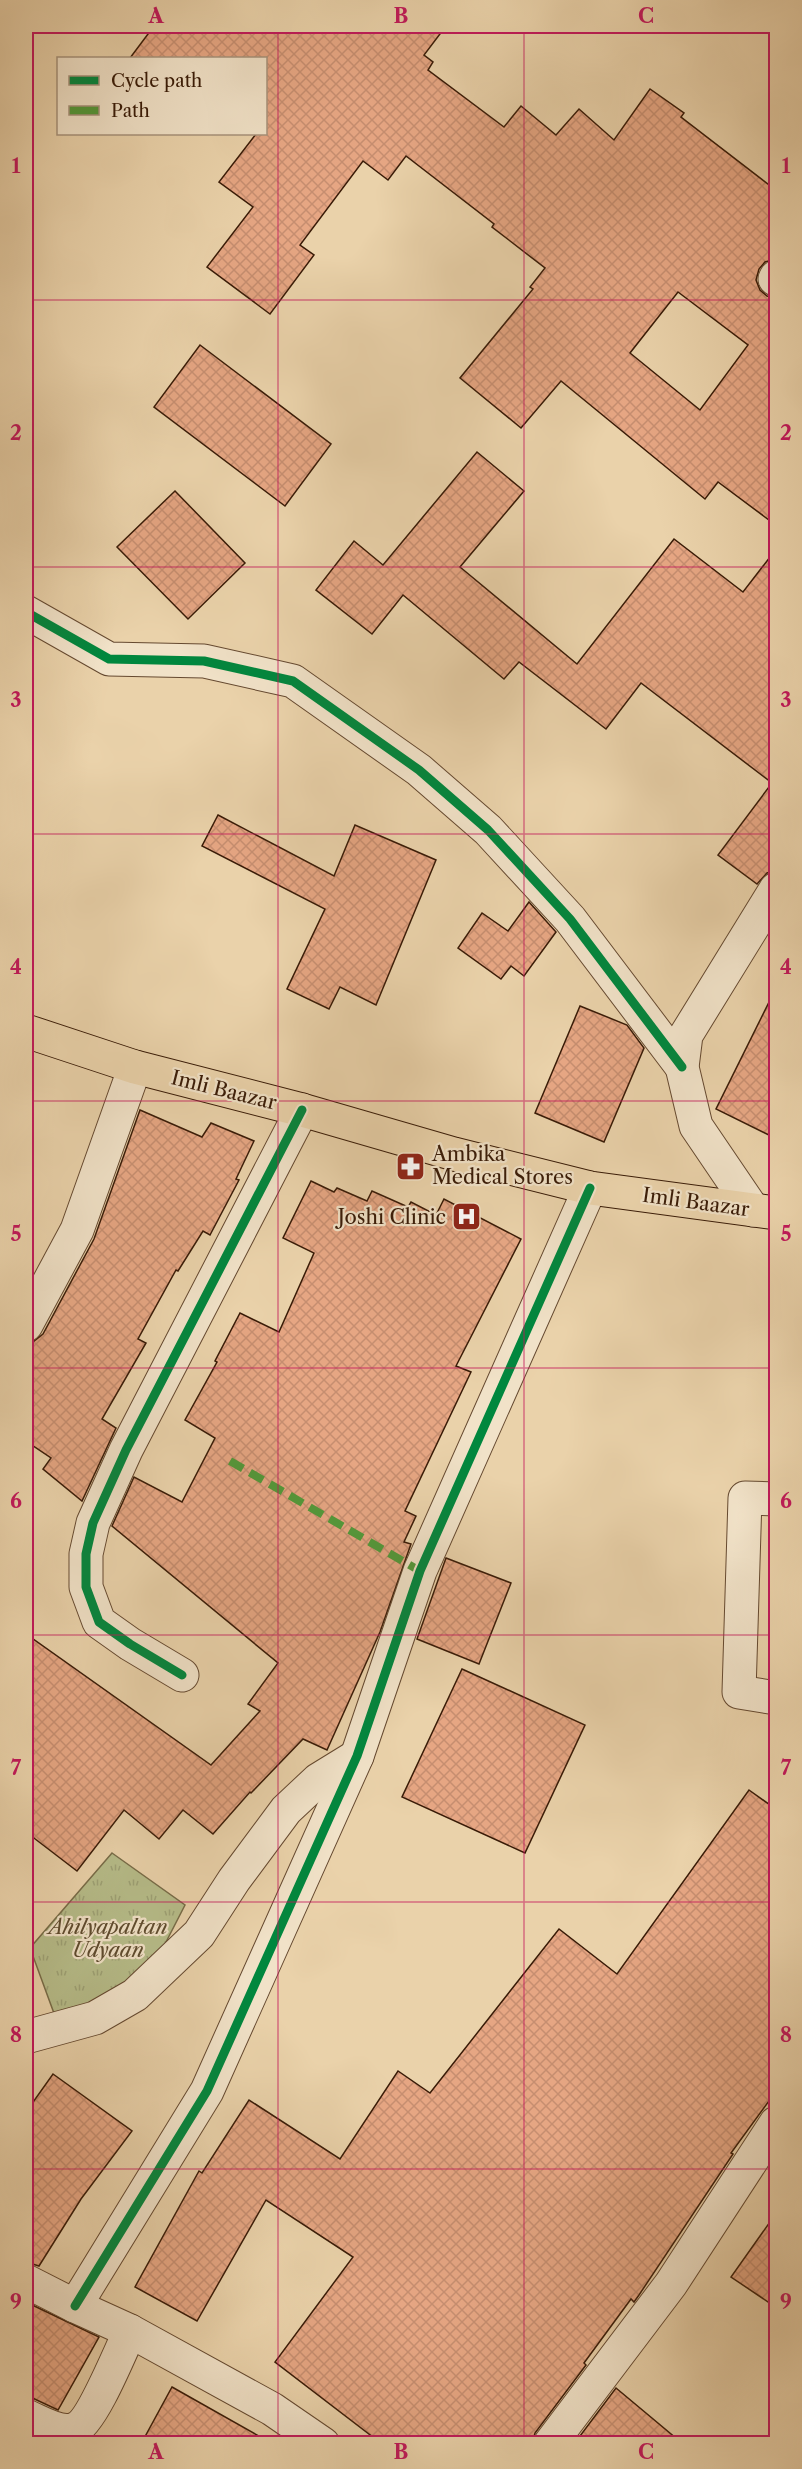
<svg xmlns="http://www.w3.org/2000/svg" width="802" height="2469" viewBox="0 0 802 2469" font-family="'Libre Caslon Text',serif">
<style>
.park{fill:url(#park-tufts);stroke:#786c48;stroke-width:1.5}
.building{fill:url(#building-cross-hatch);stroke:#391b07;stroke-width:1.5;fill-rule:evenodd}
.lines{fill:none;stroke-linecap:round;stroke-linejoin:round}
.minor-casing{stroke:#654930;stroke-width:35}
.major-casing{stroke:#391b07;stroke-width:35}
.minor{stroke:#f1e2c8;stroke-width:33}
.major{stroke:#ead2aa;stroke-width:33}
.quiet{stroke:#52993a;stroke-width:8;stroke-dasharray:15 8;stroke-linecap:butt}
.cycleway-casing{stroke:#f1e2c8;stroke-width:13}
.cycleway{stroke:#00873e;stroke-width:9}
.grid{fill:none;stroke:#c2185b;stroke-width:1.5;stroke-opacity:0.55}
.labels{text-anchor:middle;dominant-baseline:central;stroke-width:4.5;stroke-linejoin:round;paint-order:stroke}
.street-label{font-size:20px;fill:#391b07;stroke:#f1e2c8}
.poi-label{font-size:20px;fill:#391b07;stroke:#f1e2c8;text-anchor:start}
.park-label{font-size:20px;font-style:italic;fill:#5e4b2e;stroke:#f1e2c8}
.neatline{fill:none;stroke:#c2185b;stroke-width:2}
.grid-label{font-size:20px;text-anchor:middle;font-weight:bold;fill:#c2185b}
</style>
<defs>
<pattern id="park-tufts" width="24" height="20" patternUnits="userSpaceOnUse" patternTransform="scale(1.5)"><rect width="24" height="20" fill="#b6bc89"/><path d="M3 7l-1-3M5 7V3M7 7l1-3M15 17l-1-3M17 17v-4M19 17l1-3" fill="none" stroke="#9da175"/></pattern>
<pattern id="building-cross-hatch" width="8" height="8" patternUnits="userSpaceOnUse" patternTransform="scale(1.5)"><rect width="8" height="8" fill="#e6a683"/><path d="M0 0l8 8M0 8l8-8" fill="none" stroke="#c68e70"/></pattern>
</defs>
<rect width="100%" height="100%" fill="#ead2aa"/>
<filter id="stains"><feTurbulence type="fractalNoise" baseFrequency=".00333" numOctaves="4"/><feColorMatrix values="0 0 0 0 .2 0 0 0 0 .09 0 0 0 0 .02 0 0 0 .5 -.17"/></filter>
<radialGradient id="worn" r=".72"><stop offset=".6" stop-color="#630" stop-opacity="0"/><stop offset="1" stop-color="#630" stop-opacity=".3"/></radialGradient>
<!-- park -->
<polygon class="park" points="112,1853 185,1905 146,1981 55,2016 30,1948"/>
<!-- building -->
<g class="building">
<path d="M154 26H446L424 55 433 62 428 70 504 127 521 106 556 135 579 109 614 140 650 89 684 113 681 117 777 191V259L765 262 759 269 756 280 760 290 767 296 777 298V526L718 482 705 499 561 381 521 428 460 378 533 289 530 287 545 268 492 227 494 224 406 156 388 180 363 161 300 245 314 255 270 314 207 267 253 207 219 182 256 134H266V58H130ZM678 292 748 345 700 410 630 353Z"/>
<polygon points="200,345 331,444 285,506 154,407"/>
<polygon points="477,452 524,491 460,567 577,664 674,539 743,592 777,548 777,870 767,873 757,884 718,855 772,783 641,683 606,729 519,662 504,679 403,595 372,634 316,590 354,541 383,565"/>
<polygon points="175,491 245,563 188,619 117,547"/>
<polygon points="218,815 334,876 355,825 436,860 376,1005 340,987 329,1009 287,989 325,909 202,846"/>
<polygon points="529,902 556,932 524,976 511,966 501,979 458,948 482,913 508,931"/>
<polygon points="777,986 777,1139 716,1109"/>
<polygon points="580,1006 627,1025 644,1048 604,1142 535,1113"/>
<polygon points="140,1110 202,1137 211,1123 254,1141 236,1179 239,1180 210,1235 203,1231 178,1271 176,1270 138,1339 146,1343 102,1419 116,1428 82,1501 43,1469 51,1458 26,1441 26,1355 33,1342 43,1334 94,1239"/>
<polygon points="311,1181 334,1192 337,1188 367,1201 372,1191 408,1207 411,1202 436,1215 444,1199 521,1239 456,1366 471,1372 405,1511 416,1516 404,1542 411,1544 380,1632 327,1750 303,1739 251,1793 250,1792 213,1834 183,1810 159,1839 124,1810 77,1871 26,1832 26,1634 211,1765 260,1711 248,1704 278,1663 112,1526 134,1477 182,1502 215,1438 185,1420 217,1362 215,1361 240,1313 279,1332 314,1253 283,1238"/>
<polygon points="446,1558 511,1583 479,1664 417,1639"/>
<polygon points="462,1669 585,1725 525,1853 402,1797"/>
<polygon points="749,1790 777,1810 777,2090 731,2153 733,2154 639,2295 634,2302 631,2299 584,2363 586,2365 535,2433 532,2444 382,2444 275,2362 353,2257 266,2200 197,2321 135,2287 199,2171 202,2173 249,2100 340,2159 398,2071 430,2093 559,1929 617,1974"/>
<polygon points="53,2074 132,2131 81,2199 39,2266 26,2262 26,2112"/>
<polygon points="777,2212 777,2308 731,2277"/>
<polygon points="26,2302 99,2337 58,2410 26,2395"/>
<polygon points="172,2387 273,2444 141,2444"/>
<polygon points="616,2388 683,2444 574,2444"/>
</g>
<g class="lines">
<defs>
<g id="minor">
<polyline points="775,279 776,277"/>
<polyline points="26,612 109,659 204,661 293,681 419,770 488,830 570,919 682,1067"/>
<polyline points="753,1210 696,1126 682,1067 686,1035 776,889"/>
<polyline points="26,1325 77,1230 135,1067"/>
<polyline points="776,1499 745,1498 739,1692 776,1698"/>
<polyline points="182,1675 130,1644 99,1622 86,1587 86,1554 93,1523 126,1450 302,1110"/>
<polyline points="26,2037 95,2018 135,1995 199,1934 234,1880 286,1810 318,1780 357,1756"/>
<polyline points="26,2281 75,2306 130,2331 272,2409 323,2444"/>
<polyline points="75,2306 207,2091 357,1756 420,1571 590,1188"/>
<path d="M26 2416C39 2421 60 2435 75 2429 92 2422 121 2350 130 2331"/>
<polyline points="550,2444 671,2284 776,2123"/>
</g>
<polyline id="major" points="26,1031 135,1067 302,1110 454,1154 590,1188 776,1213"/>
</defs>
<!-- minor casing -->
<use href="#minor" class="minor-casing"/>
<!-- major casing -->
<use href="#major" class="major-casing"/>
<!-- minor -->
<use href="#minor" class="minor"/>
<!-- major -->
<use href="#major" class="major"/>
<!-- quiet -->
<polyline class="quiet" points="230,1461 420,1571"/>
<defs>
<g id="cycleway">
<polyline points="26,612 109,659 204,661 293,681 419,770 488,830 570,919 682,1067"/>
<polyline points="182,1675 130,1644 99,1622 86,1587 86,1554 93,1523 126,1450 302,1110"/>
<polyline points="75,2306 207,2091 357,1756 420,1571 590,1188"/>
</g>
</defs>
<!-- cycleway casing -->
<use href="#cycleway" class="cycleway-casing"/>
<!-- cycleway -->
<use href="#cycleway" class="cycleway"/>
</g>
<!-- grid -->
<path class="grid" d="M278 26V2444M524 26V2444M26 300H776M26 567H776M26 834H776M26 1101H776M26 1368H776M26 1635H776M26 1902H776M26 2169H776"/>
<!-- icons -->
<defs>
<symbol id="pharmacy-square" viewBox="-11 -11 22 22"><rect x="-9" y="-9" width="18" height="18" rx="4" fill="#8f2418" stroke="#f1e2c8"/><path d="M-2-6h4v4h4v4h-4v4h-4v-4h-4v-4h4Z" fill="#fff"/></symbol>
<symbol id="hospital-square" viewBox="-11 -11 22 22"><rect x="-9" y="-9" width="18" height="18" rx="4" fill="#8f2418" stroke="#f1e2c8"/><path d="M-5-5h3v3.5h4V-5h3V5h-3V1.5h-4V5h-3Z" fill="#fff"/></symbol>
</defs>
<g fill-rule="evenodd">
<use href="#pharmacy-square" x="394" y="1150" width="33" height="33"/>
<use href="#hospital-square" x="450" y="1200" width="33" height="33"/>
</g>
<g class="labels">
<!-- street labels -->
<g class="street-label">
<text transform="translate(224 1090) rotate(14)">Imli Baazar</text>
<text transform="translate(696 1202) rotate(8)">Imli Baazar</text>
</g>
<!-- poi labels -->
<g class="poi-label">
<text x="432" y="1154">Ambika<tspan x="432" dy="23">Medical Stores</tspan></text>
<text x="446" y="1217" text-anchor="end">Joshi Clinic</text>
</g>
<!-- park labels -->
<g class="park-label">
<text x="108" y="1927">Ahilyapaltan<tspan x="108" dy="23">Udyaan</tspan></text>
</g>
</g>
<!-- margin -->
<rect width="802" height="2469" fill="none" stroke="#ead2aa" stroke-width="66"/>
<!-- legend -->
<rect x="57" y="57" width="210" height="78" fill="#f1e2c8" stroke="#a7927b" stroke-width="1.5"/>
<rect x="69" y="76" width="30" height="9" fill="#00873e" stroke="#a7927b" stroke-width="1.5"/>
<text x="111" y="87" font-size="18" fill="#391b07">Cycle path</text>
<rect x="69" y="106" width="30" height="9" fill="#52993a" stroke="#a7927b" stroke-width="1.5"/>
<text x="111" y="117" font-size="18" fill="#391b07">Path</text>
<rect x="33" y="33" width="736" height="2403" class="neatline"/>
<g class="grid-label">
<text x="156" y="23">A</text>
<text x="401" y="23">B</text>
<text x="646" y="23">C</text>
<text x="16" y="173">1</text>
<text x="786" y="173">1</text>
<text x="16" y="440">2</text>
<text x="786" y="440">2</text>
<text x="16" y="707">3</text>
<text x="786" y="707">3</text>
<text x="16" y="974">4</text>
<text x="786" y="974">4</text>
<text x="16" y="1241">5</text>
<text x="786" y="1241">5</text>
<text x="16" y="1508">6</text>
<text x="786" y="1508">6</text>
<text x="16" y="1775">7</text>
<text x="786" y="1775">7</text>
<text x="16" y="2042">8</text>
<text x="786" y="2042">8</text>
<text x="16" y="2309">9</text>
<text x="786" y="2309">9</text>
<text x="156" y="2459">A</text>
<text x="401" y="2459">B</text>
<text x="646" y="2459">C</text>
</g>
<rect width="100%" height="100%" filter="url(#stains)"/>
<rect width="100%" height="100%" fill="url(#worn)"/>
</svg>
